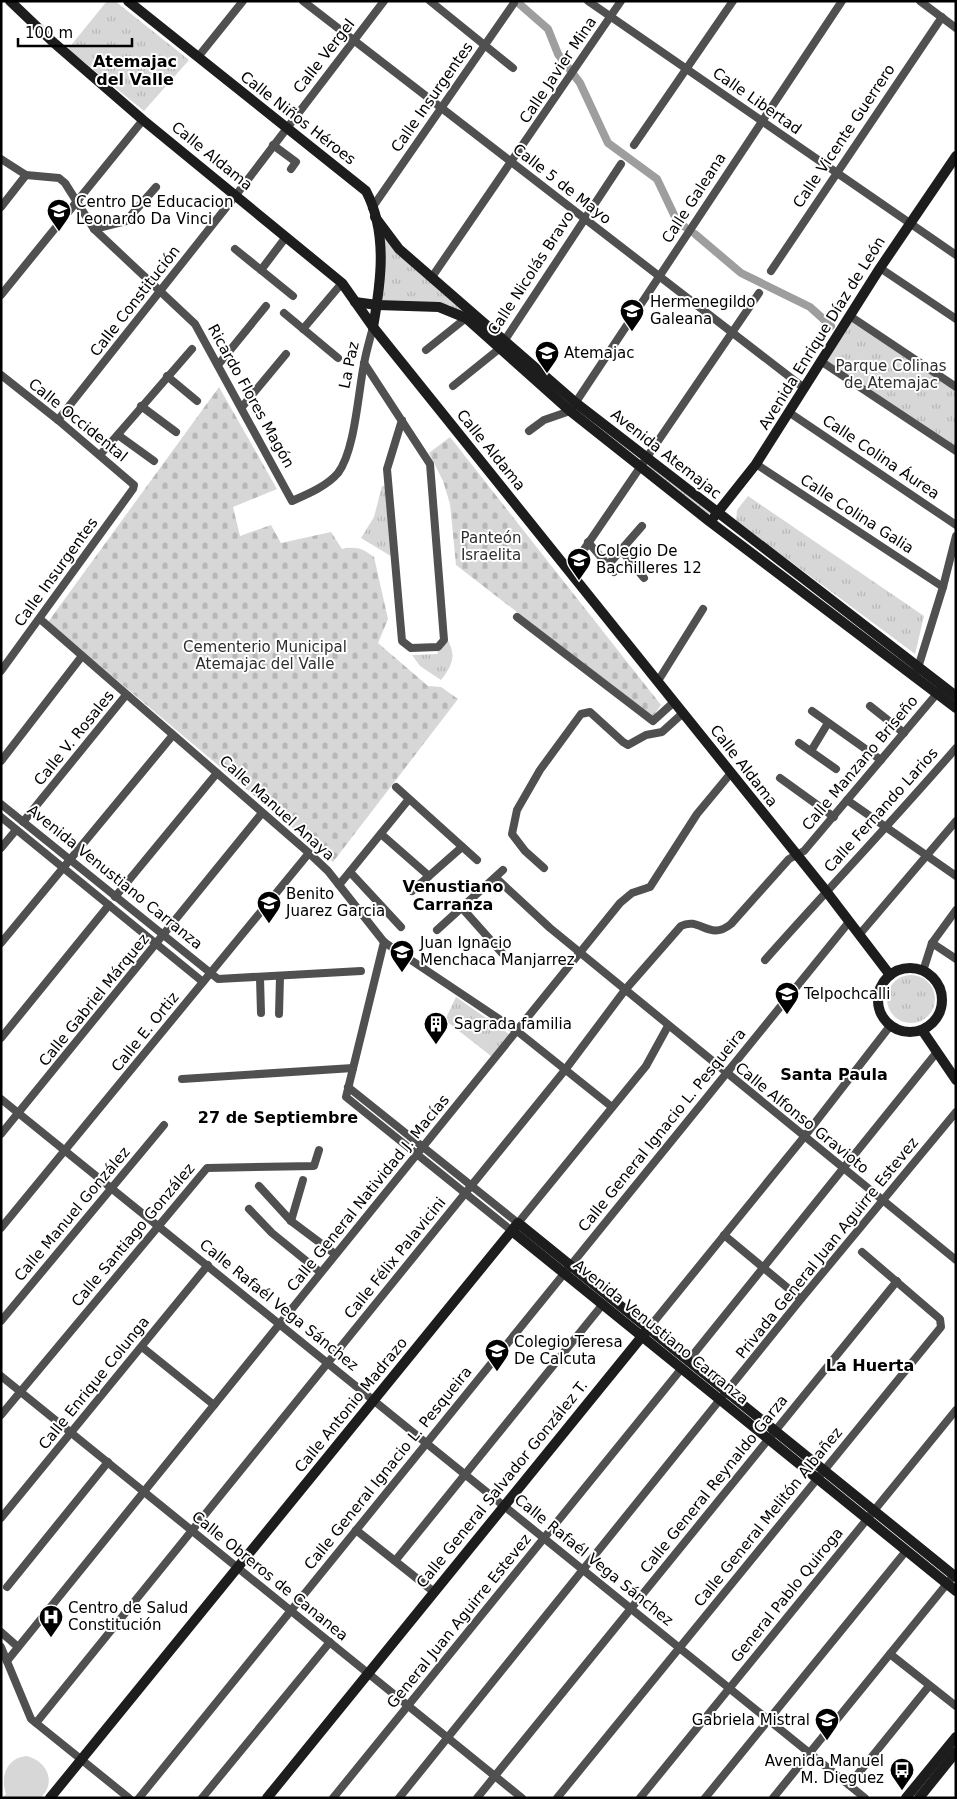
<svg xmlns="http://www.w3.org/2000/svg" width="957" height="1799" viewBox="0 0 957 1799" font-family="'DejaVu Sans',sans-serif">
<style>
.green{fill:#d7d7d7}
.cemetery{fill:url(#cemetery-stones)}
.park{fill:url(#park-tufts)}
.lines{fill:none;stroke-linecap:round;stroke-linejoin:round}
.canal{stroke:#9e9e9e;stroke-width:8}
.street{stroke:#505050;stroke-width:8}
.secondary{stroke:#1d1d1d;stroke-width:10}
.labels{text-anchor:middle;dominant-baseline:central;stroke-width:4;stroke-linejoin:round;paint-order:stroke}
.street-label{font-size:15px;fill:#000;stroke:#fff}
.poi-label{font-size:15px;fill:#000;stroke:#fff;text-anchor:start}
.park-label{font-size:15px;fill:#2e2e2e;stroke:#fff}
.neighbourhood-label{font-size:16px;font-weight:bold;fill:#000;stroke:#fff}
</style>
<defs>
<pattern id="cemetery-stones" width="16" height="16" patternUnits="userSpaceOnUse" patternTransform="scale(1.25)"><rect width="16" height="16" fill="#d7d7d7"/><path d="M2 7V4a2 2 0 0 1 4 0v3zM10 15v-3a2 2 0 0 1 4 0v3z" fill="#b7b7b7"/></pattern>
<pattern id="park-tufts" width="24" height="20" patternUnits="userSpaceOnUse" patternTransform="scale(1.25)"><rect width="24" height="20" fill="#d7d7d7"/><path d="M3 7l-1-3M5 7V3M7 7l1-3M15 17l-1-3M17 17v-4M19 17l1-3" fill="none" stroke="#b7b7b7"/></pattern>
</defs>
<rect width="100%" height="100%" fill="#fff"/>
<!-- green -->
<path class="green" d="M26 1756C46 1760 58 1782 40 1798H3L6 1794C0 1776 7 1758 26 1756Z"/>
<!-- cemetery -->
<g class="cemetery">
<path d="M219 387 277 489 233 507 240 536 271 525 281 543 331 532 342 549C357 546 362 548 374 557L388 619 378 643 428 686 441 687 458 699 333 862 48 622Z"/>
<polygon points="450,437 661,705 653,717 456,565 450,504 443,481 429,453"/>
</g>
<!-- park -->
<g class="park">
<polygon points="107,1 115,1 189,60 144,111 68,49"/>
<polygon points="383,230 500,337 449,305 383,302"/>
<polygon points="852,321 956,390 956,446 826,360"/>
<polygon points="644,461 711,513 708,515 646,467"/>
<polygon points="382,486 387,486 394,558 361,538 374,517"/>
<polygon points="748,496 924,616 915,654 736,521 737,510"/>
<path d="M447 639C457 656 452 666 441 680L420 666 412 655 438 654 437 648Z"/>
<circle cx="911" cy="999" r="24"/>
<polygon points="456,997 509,1034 491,1056 445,1020"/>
</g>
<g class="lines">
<!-- canal -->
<g class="canal">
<polyline points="516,1 548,29 558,54 580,83 608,143 657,179 677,221 685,227"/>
<polyline points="695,234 741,273 810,307 831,326"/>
</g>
<!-- street -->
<g class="street">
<polyline points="303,1 804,388"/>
<polyline points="430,1 513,68"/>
<polyline points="588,1 956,255"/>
<polyline points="920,1 956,28"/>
<polyline points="198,57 243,1"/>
<polyline points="273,145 296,162 291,169"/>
<polyline points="634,145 733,1"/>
<path d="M1 159 26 175 59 178 65 183 94 229 195 324 292 501C308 494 327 486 338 473 355 451 358 393 364 364 366 352 370 339 373 327"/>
<polyline points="1,207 26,175"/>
<polyline points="372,208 514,3"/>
<polyline points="94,229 126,221 156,187"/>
<polyline points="235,249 293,296"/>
<polyline points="880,268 956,319"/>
<polyline points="261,270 286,237"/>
<polyline points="771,271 942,17"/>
<polyline points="432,277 621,1"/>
<polyline points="1,295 143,120"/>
<polyline points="284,313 338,358"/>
<polyline points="850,316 956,387"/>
<polyline points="303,329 342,283"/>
<polyline points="426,350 466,318"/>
<polyline points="822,362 956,451"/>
<polyline points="364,363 430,464 444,640 438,647 411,648 402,641 387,469 402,420"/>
<polyline points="218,365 266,306"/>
<polyline points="1,375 58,420 134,485 133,489 1,671"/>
<polyline points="167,376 197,401"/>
<polyline points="453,386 499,349 621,164"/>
<polyline points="141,406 176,432"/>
<polyline points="242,407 286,354"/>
<polyline points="790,413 956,525"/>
<polyline points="58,420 236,195 384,1"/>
<polyline points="529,431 544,420 570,411 842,1"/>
<polyline points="118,435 154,461"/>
<polyline points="100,455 192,349"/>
<polyline points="756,464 943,587"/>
<polyline points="588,542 614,572"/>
<polyline points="621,550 644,578"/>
<polyline points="608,565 642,526"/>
<polyline points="570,570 759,293"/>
<polyline points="517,617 653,721 674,702"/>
<polyline points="40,619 309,853 328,871 384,942 517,1031 612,1107"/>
<polyline points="917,671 943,587 956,536"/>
<polyline points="658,681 703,609"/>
<polyline points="870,706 904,733"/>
<polyline points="812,711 881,760"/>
<polyline points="799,743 836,769"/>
<polyline points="811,751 828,723"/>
<polyline points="1,761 82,656"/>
<polyline points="780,778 834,817"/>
<polyline points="396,787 477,860"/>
<polyline points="847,800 956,876"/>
<polyline points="1,804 218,979 361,971"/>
<polyline points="1,817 203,982"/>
<polyline points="23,822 126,695"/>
<polyline points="381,834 429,876"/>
<polyline points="1,848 16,830"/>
<polyline points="544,868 525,851 512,834 517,810 540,770 581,714 590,712 623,742 628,745 646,735 662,732 683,713"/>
<polyline points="350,872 401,927"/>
<polyline points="496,878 550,928 956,1260"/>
<polyline points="339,885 409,799"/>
<polyline points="412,891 462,847"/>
<polyline points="115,897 217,773"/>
<polyline points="462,908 502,953"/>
<polyline points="437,930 503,870"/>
<polyline points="859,935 956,821"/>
<polyline points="384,942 346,1097 512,1231"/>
<polyline points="1,943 173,735"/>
<polyline points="932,943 956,959"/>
<path d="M765 960C828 889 894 820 956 748"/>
<polyline points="923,971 932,943 956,910"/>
<polyline points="260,978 261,1013"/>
<polyline points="279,1014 280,977"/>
<polyline points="1,1038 109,905"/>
<polyline points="182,1079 353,1068"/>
<polyline points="348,1087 518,1223 646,1066 668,1026"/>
<polyline points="1,1099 865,1798"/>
<polyline points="1,1134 262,813"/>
<polyline points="259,1186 291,1221 335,1254"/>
<polyline points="249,1209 272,1233 320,1272"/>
<polyline points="291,1221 303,1180"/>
<polyline points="1,1228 309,853"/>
<polyline points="724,1235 801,1299"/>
<polyline points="1,1321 164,1125"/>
<polyline points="648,1329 804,1137 890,1026"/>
<polyline points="142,1347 214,1405"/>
<polyline points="688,1361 937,1052"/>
<polyline points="1,1376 522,1798"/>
<polyline points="1,1415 207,1168 314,1166 319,1150"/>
<polyline points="1,1518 208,1265"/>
<polyline points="356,1530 434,1592"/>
<polyline points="395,1561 603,1304"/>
<polyline points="7,1587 108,1462"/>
<polyline points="1,1632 18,1647"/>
<polyline points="1,1647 31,1719 129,1798"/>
<polyline points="890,1654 956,1706"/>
<polyline points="7,1661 620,903 632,893 650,887 697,814 731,773"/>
<path d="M36 1723 565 1070 625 990 681 926C700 916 709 942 731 924L789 859 804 851 940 690"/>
<polyline points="849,1785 929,1686"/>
<polyline points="139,1798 849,922"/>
<polyline points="202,1798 330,1642"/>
<polyline points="333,1798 682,1368"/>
<polyline points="399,1798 801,1299 956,1112"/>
<polyline points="477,1798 897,1281"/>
<polyline points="557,1798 941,1327 940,1319 862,1252"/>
<polyline points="640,1798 956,1410"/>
<polyline points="705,1798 906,1551"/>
<polyline points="773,1798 950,1580"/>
</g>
<!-- secondary -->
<g class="secondary">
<polyline points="10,1 53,42 143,120 342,283 373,327 826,891 890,975"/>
<path d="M128 1 366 191C388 233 381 282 373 327"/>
<polyline points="375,217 399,249 576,403 956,696"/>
<polyline points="355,302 377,305 439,307 466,318 569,410 709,521 956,708"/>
<polyline points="714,517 756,464 880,268 956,156"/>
<circle cx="910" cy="1000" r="32"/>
<polyline points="922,1030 956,1080"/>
<polyline points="512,1231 956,1591"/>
<polyline points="50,1798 518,1223 956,1577"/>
<polyline points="267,1798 648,1329"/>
<polyline points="906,1798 956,1737"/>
<polyline points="919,1798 956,1752"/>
</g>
</g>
<!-- icons -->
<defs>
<symbol id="school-pin" viewBox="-11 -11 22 30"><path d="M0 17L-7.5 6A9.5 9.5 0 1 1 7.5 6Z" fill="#000" stroke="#fff"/><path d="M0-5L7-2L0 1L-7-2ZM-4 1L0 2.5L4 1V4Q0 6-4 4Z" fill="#fff"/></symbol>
<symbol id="university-pin" viewBox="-11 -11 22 30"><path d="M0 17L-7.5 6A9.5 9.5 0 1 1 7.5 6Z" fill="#000" stroke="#fff"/><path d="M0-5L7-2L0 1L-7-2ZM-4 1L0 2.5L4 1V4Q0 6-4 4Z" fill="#fff"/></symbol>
<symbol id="building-pin" viewBox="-11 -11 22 30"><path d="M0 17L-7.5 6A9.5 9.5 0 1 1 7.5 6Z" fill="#000" stroke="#fff"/><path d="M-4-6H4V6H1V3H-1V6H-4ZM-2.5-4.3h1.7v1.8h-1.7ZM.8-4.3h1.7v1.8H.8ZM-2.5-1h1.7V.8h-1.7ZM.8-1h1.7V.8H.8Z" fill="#fff"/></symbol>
<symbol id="hospital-pin" viewBox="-11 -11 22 30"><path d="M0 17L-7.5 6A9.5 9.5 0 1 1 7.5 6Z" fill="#000" stroke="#fff"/><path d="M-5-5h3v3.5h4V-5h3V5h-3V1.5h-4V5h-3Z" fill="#fff"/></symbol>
<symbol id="bus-pin" viewBox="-11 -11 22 30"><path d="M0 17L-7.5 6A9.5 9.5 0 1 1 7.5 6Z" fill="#000" stroke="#fff"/><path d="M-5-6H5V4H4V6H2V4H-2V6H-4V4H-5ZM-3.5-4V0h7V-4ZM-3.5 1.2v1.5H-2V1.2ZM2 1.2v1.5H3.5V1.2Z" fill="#fff"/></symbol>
</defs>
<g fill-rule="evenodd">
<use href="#school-pin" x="45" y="197" width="28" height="38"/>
<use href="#school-pin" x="618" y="297" width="28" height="38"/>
<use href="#school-pin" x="533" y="339" width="28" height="38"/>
<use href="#university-pin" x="565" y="546" width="28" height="38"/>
<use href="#school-pin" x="255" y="889" width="28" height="38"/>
<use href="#school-pin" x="388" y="938" width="28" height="38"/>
<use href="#school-pin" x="773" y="980" width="28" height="38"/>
<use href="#building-pin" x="422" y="1010" width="28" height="38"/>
<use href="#school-pin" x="483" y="1337" width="28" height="38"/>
<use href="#hospital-pin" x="37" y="1603" width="28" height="38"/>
<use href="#school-pin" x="813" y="1706" width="28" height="38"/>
<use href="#bus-pin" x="888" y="1756" width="28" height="38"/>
</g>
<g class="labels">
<!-- street labels -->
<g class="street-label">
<text transform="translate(324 56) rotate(-52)">Calle Vergel</text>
<text transform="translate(558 70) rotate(-56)">Calle Javier Mina</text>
<text transform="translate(432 97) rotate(-55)">Calle Insurgentes</text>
<text transform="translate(757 101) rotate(35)">Calle Libertad</text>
<text transform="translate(298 118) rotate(38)">Calle Niños Héroes</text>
<text transform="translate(844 136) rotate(-56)">Calle Vicente Guerrero</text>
<text transform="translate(212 156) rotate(39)">Calle Aldama</text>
<text transform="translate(562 184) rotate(38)">Calle 5 de Mayo</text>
<text transform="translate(694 198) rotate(-57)">Calle Galeana</text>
<text transform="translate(531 273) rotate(-57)">Calle Nicolás Bravo</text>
<text transform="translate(135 301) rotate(-52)">Calle Constitución</text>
<text transform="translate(822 333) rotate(-58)">Avenida Enrique Díaz de León</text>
<text transform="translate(349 365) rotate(-78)">La Paz</text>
<text transform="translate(251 396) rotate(61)">Ricardo Flores Magón</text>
<text transform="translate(78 420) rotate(39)">Calle Occidental</text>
<text transform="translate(491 450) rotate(51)">Calle Aldama</text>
<text transform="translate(666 454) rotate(38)">Avenida Atemajac</text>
<text transform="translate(881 457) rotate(34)">Calle Colina Áurea</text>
<text transform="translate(857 514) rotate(33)">Calle Colina Galia</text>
<text transform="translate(56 572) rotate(-54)">Calle Insurgentes</text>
<text transform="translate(74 738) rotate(-51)">Calle V. Rosales</text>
<text transform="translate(860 763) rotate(-50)">Calle Manzano Briseño</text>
<text transform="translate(744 766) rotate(52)">Calle Aldama</text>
<text transform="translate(277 808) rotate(42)">Calle Manuel Anaya</text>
<text transform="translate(881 810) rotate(-48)">Calle Fernando Larios</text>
<text transform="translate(115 877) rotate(39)">Avenida Venustiano Carranza</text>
<text transform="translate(94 1000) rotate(-51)">Calle Gabriel Márquez</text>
<text transform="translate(145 1032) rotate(-51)">Calle E. Ortiz</text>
<text transform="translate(802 1118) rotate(39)">Calle Alfonso Gravioto</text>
<text transform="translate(662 1130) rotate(-51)">Calle General Ignacio L. Pesqueira</text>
<text transform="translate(368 1193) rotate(-51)">Calle General Natividad J. Macías</text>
<text transform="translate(72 1214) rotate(-50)">Calle Manuel González</text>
<text transform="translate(133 1235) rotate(-50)">Calle Santiago González</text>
<text transform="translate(827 1248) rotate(-51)">Privada General Juan Aguirre Estevez</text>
<text transform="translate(395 1258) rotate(-51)">Calle Félix Palavicini</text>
<text transform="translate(279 1305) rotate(39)">Calle Rafaél Vega Sánchez</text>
<text transform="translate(661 1332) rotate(39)">Avenida Venustiano Carranza</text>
<text transform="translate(94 1383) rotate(-51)">Calle Enrique Colunga</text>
<text transform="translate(351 1405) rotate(-51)">Calle Antonio Madrazo</text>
<text transform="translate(388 1468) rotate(-51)">Calle General Ignacio L. Pesqueira</text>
<text transform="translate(502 1484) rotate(-51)">Calle General Salvador González T.</text>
<text transform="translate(714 1484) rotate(-51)">Calle General Reynaldo Garza</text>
<text transform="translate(768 1517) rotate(-51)">Calle General Melitón Albañez</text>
<text transform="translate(594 1560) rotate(39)">Calle Rafaél Vega Sánchez</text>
<text transform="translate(270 1576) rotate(39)">Calle Obreros de Cananea</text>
<text transform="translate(787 1595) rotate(-51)">General Pablo Quiroga</text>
<text transform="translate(459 1621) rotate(-51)">General Juan Aguirre Estevez</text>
</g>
<!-- poi labels -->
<g class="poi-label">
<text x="76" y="202">Centro De Educacion<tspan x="76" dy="17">Leonardo Da Vinci</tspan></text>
<text x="650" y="302">Hermenegildo<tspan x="650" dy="17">Galeana</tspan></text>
<text x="564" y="353">Atemajac</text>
<text x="596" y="551">Colegio De<tspan x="596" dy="17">Bachilleres 12</tspan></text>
<text x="286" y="894">Benito<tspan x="286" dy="17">Juarez Garcia</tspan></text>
<text x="420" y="943">Juan Ignacio<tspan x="420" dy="17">Menchaca Manjarrez</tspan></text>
<text x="804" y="994">Telpochcalli</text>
<text x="454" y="1024">Sagrada familia</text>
<text x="514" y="1342">Colegio Teresa<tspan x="514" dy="17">De Calcuta</tspan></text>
<text x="68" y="1608">Centro de Salud<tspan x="68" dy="17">Constitución</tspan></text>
<text x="810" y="1720" text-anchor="end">Gabriela Mistral</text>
<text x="884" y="1761" text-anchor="end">Avenida Manuel<tspan x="884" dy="17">M. Dieguez</tspan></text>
</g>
<!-- park labels -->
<g class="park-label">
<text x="891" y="366">Parque Colinas<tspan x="891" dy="17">de Atemajac</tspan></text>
<text x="491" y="538">Panteón<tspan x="491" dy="17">Israelita</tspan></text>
<text x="265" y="647">Cementerio Municipal<tspan x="265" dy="17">Atemajac del Valle</tspan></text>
</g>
<!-- neighbourhood labels -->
<g class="neighbourhood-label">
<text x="135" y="61">Atemajac<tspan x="135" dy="18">del Valle</tspan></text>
<text x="453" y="886">Venustiano<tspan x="453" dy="18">Carranza</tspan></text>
<text x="834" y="1074">Santa Paula</text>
<text x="278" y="1117">27 de Septiembre</text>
<text x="870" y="1365">La Huerta</text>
</g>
</g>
<!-- border -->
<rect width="957" height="1799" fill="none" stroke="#000000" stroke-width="5"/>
<!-- scale -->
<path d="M18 38v8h114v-8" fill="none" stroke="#000000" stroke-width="2.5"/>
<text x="25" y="38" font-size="15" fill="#000000" stroke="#ffffff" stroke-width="4" paint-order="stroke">100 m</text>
</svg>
